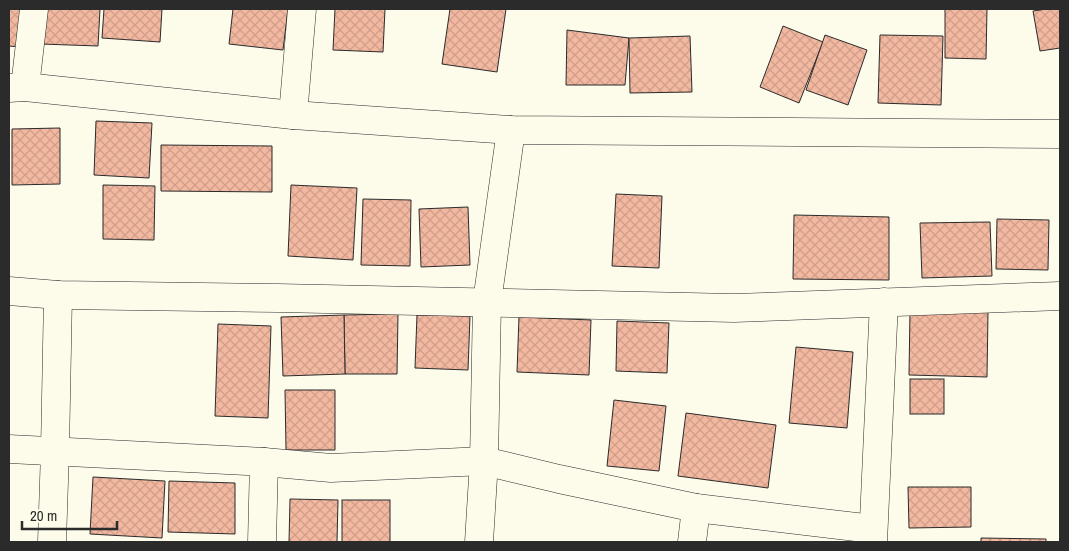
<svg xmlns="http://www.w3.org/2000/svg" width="1069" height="551" viewBox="0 0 1069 551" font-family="'Archivo Narrow',sans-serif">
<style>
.building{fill:url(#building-cross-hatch);stroke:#2b2b2b}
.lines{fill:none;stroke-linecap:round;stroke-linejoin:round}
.minor-casing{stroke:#2b2b2b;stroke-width:29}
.minor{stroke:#fdfbea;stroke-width:28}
</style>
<defs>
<pattern id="building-cross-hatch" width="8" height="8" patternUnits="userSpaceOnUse" patternTransform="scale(1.25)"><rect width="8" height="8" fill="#f2b8a0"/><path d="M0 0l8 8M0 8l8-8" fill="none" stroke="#d09e8a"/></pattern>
</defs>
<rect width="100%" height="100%" fill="#fdfbea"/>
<!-- building -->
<g class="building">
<polygon points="9,9 25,9 21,47 9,46"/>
<polygon points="43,9 100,9 98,46 41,44"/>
<polygon points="104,9 162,9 160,42 102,38"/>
<polygon points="233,9 288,9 283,50 229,44"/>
<polygon points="335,9 385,9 383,52 333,50"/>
<polygon points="450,9 506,9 497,72 442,64"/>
<polygon points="945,9 987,9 986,59 945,58"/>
<polygon points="1047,9 1060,9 1060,48 1040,51 1033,11"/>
<polygon points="783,26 823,42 799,103 760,87"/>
<polygon points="567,30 629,38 625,85 566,85"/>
<polygon points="825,35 867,50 848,105 806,90"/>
<polygon points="880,35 943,36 941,105 878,103"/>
<polygon points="690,36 692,92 630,93 629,38"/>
<polygon points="96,121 152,123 149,178 94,175"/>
<polygon points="60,128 60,184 12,185 12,129"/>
<polygon points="161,145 272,146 272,192 161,191"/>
<polygon points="103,185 155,186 154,240 103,239"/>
<polygon points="291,185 357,188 353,260 288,256"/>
<polygon points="616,194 662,196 659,268 612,266"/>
<polygon points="363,199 411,200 410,266 361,265"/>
<polygon points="468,207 470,265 421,267 419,209"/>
<polygon points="794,215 889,217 889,280 793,279"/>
<polygon points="997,219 1049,220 1048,270 996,269"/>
<polygon points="990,222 992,276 922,278 920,223"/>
<polygon points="910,311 988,312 987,377 909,375"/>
<polygon points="398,314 397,374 345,374 344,315"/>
<polygon points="344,315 345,374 283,376 281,317"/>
<polygon points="417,315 470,316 468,370 415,368"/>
<polygon points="519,317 591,320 589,375 517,372"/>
<polygon points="617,321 669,323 667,373 616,371"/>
<polygon points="218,324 271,326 268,418 215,416"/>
<polygon points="796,347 853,352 847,428 789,423"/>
<rect x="910" y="379" width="34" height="35"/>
<polygon points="285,390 335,390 335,450 286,450"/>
<polygon points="614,400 666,406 659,471 607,466"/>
<polygon points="686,413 776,425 768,488 678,476"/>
<polygon points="93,477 165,481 162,538 90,534"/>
<polygon points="169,481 235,483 235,534 168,532"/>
<polygon points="908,487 971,487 971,527 909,528"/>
<polygon points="290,499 338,500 337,542 289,542"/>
<rect x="342" y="500" width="48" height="42"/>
<polygon points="981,538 1046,539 1046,542 981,542"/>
</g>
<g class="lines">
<defs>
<g id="minor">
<polyline points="25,87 34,9"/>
<polyline points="9,88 25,87 293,115 511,130 1060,134"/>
<polyline points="293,115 302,9"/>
<polyline points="9,291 58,295 278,298 734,308 1060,296"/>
<polyline points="9,449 264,462 331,468 484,461 559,479 696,508 873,529"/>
<polyline points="52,542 55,451 58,295"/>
<polyline points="262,542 264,462"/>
<polyline points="479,542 484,461 487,302 511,130"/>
<polyline points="692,542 696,508"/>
<polyline points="873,542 884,302"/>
</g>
</defs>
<!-- minor casing -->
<use href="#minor" class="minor-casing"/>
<!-- minor -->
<use href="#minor" class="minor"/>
</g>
<!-- border -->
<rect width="1069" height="551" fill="none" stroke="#2b2b2b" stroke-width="20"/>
<!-- scale -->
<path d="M22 521v8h95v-8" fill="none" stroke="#2b2b2b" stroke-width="2.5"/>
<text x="30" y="521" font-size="15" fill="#2b2b2b" stroke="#fdfbea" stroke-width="4" paint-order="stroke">20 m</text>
</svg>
